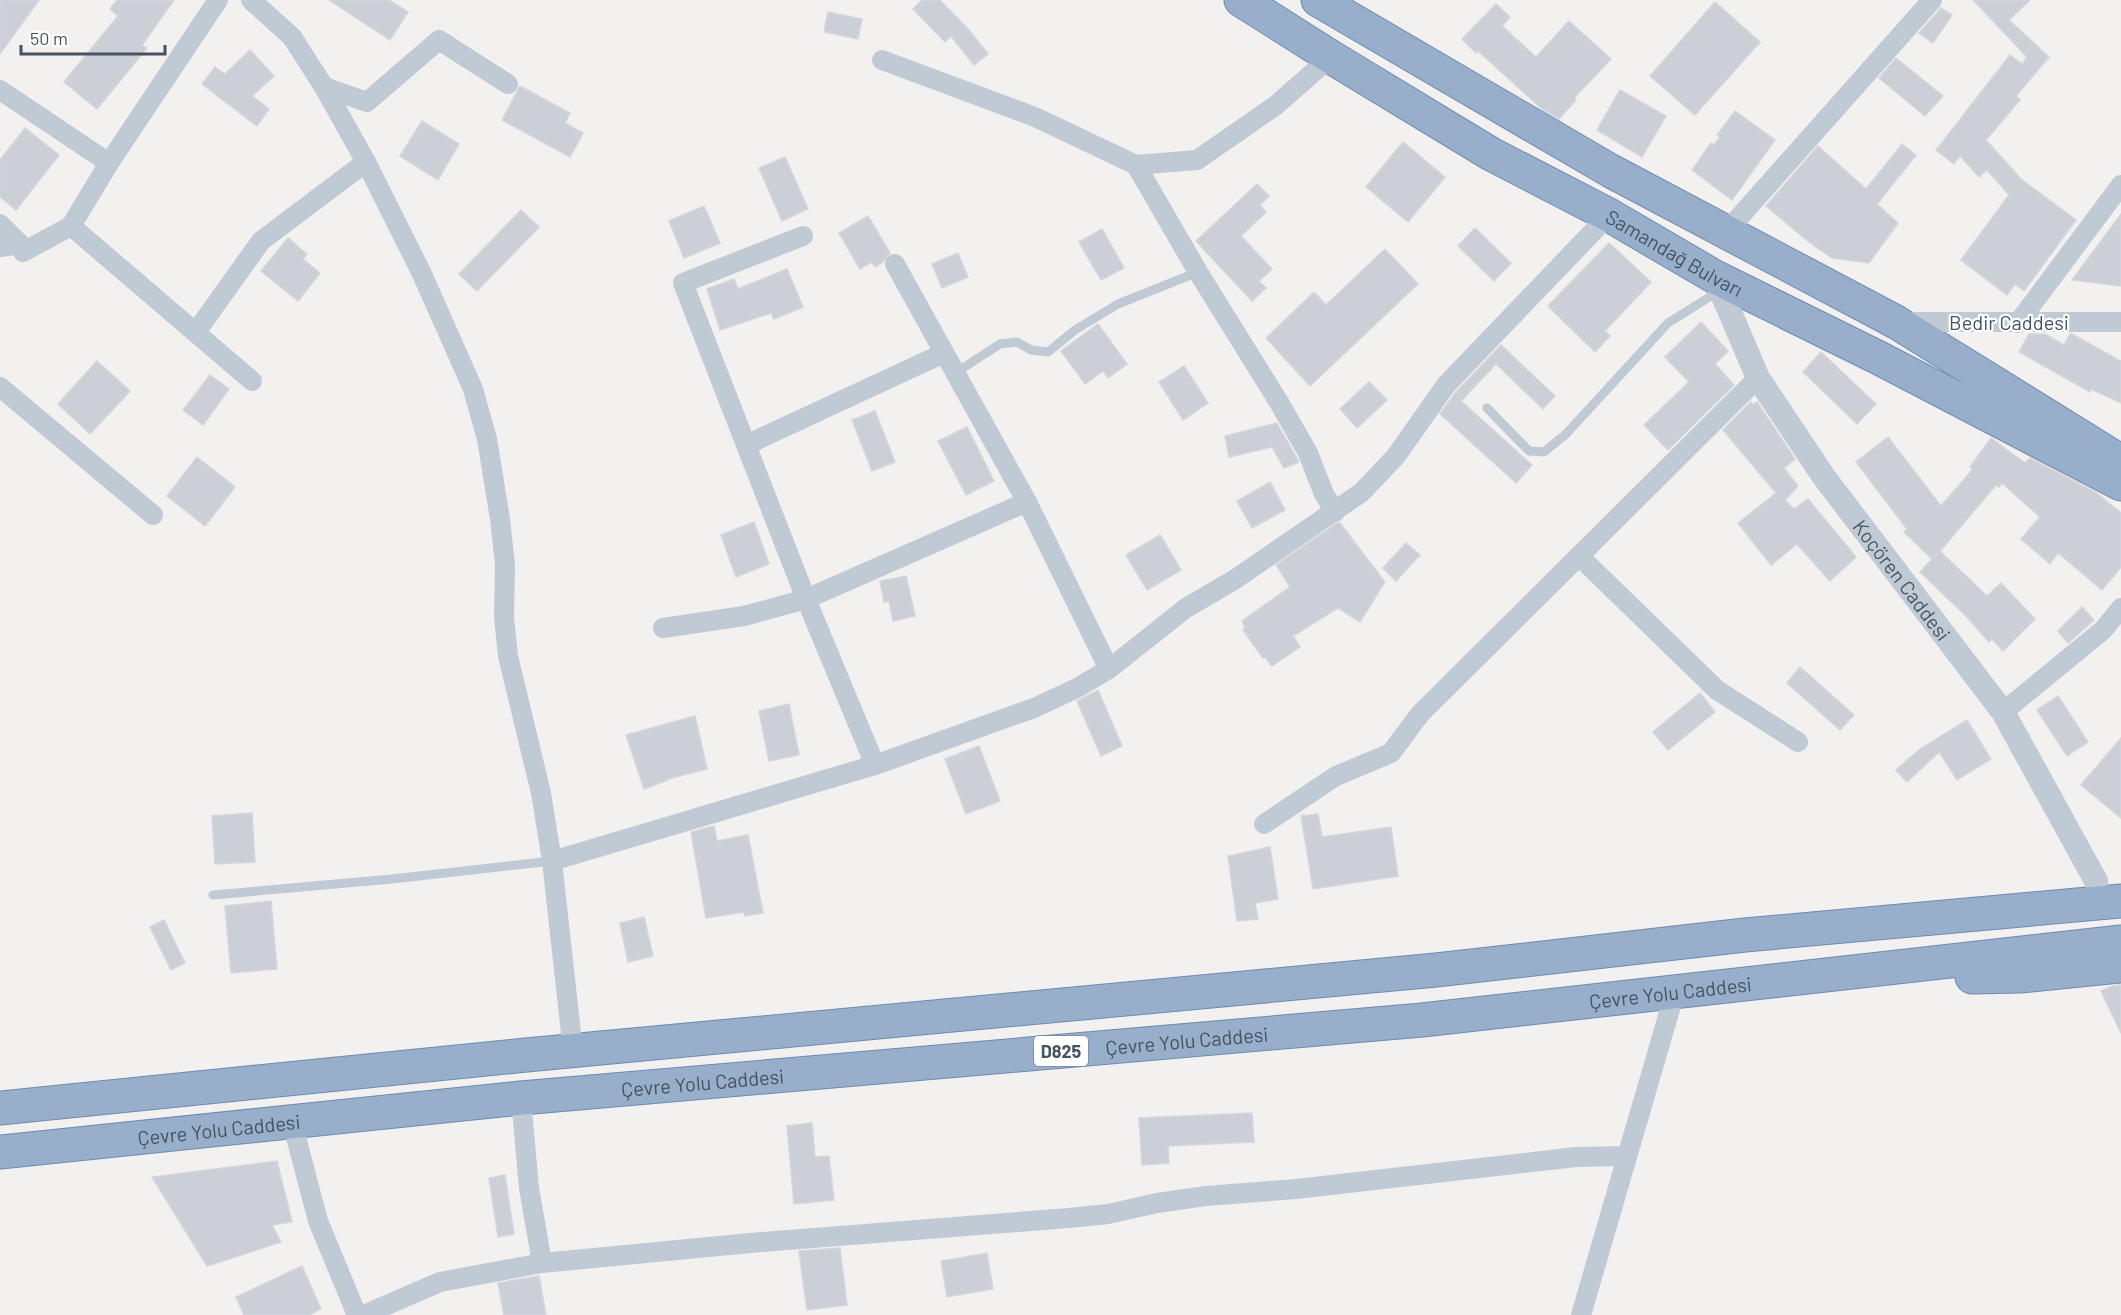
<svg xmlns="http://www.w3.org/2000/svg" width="2121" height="1315" viewBox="0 0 2121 1315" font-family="Barlow,sans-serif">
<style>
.building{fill:#cccfd6;stroke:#d4d6dd;stroke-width:1.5}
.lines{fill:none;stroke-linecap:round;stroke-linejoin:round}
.trunk-casing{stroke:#6e8bb0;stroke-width:35}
.service{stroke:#c0cad4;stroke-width:9}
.minor{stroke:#c0cad4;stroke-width:20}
.tertiary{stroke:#c0cad4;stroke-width:24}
.trunk{stroke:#98afcb;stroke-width:33}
.labels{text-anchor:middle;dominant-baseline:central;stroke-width:4.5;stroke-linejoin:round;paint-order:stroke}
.shield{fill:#fff;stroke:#7e8790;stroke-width:1.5}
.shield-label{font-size:18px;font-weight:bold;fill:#465360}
.street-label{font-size:20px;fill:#465360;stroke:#fff}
</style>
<rect width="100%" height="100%" fill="#f3f0f0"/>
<!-- building -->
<g class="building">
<polygon points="0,0 39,0 0,54"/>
<polygon points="117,0 174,0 142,45 147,48 97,109 64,82 118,16 110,9"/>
<polygon points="329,0 389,0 408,12 390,40"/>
<polygon points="922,0 940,0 969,30 988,54 974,65 951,36 945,42 913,9"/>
<polygon points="1973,0 2030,0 2009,20 2049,57 2016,96 2020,100 1986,140 2021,179 2076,220 2024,291 2015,284 2007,295 1961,260 2009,195 1987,170 1979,177 1960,156 1954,164 1936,150 2010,55 2022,64 2027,57"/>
<polygon points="1715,2 1760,42 1695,115 1650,76"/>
<polygon points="1496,4 1510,17 1502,26 1536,57 1569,21 1611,59 1574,98 1576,100 1559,119 1542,109 1478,51 1476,53 1462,39"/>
<polygon points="1941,8 1952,15 1933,43 1919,33"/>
<polygon points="828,12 862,19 858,39 824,32"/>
<polygon points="250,50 274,76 252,96 269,109 257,126 202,84 215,67 225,74"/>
<polygon points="1896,58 1943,96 1925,116 1879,78"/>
<polygon points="520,86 570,113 565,123 583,133 570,157 502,120"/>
<polygon points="1620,90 1666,116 1642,157 1597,130"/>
<polygon points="1735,111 1775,140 1732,200 1692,170 1711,143 1714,145 1720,137 1717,135"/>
<polygon points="422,121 459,144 438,180 400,156"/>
<polygon points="25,128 59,155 16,210 0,197 0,160"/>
<polygon points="1403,142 1445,177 1408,222 1366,187"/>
<polygon points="1902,144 1916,155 1877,204 1898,223 1869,263 1832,258 1809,242 1766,206 1818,146 1866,189"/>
<polygon points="785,157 808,209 782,221 759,168"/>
<polygon points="1257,184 1269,196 1260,205 1266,212 1241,236 1272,269 1259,281 1266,288 1252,301 1196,241"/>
<polygon points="704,206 720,243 684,258 669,221"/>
<polygon points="521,210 539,227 477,291 459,274"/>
<polygon points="2121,214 2121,286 2072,280"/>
<polygon points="868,216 890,253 883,262 875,267 872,262 860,269 839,233"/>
<polygon points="1475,228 1511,263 1494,281 1458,246"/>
<polygon points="1102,229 1124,268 1101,280 1079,242"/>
<polygon points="288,238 307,254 303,259 320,273 298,301 261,271"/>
<polygon points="1609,243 1651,282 1605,331 1610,336 1595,352 1548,306"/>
<polygon points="1385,249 1418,284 1310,386 1266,338 1314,292 1326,305"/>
<polygon points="958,253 968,277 942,288 932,264"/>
<polygon points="787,269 803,307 774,319 771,313 720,330 707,289 734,279 738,289"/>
<polygon points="1701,322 1728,351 1715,364 1734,385 1668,450 1644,425 1689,382 1665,357"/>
<polygon points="1098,324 1127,364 1108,378 1103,371 1085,384 1061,351"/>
<polygon points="2029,334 2045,334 2064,345 2070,334 2072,334 2121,361 2121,403 2091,389 2090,392 2019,352"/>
<polygon points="1501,345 1555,396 1543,409 1496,364 1461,401 1532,465 1516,483 1440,414 1455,393"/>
<polygon points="1821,352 1876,404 1857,424 1803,372"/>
<polygon points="97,361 130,391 90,434 58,404"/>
<polygon points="1184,366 1208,403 1183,420 1159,382"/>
<polygon points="210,375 229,389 203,425 183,410"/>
<polygon points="1369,382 1387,400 1357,428 1340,409"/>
<polygon points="1751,402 1753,405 1757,402 1795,459 1784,468 1798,486 1785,500 1794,509 1808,499 1856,557 1830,581 1797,544 1771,565 1738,523 1776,493 1723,430"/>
<polygon points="875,411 895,462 872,471 852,420"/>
<polygon points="1277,423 1299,462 1284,468 1272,447 1229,457 1225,436"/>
<polygon points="967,427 994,481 966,495 938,441"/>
<polygon points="1888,437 1941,506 1973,469 1970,467 1991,438 2025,463 2030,458 2095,492 2121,513 2121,567 2102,590 2058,553 2050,564 2021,539 2040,517 2002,483 1999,487 1996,485 1935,557 1940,551 1987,596 2001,583 2035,619 2003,651 1992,639 1989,642 1966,616 1920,572 1932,559 1904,532 1907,529 1856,462"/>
<polygon points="197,457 235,487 205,526 167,496"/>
<polygon points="1270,482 1285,510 1252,528 1237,501"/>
<polygon points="754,522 769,564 736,577 721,535"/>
<polygon points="1337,523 1340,523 1385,582 1360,622 1338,608 1293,636 1300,647 1272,666 1265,657 1263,658 1243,630 1245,627 1242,621 1290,587 1276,565"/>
<polygon points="1160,535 1181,570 1147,590 1126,555"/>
<polygon points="1406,543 1420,555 1396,581 1383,568"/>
<polygon points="906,576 915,616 893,621 889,601 884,602 880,581"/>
<polygon points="2082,607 2094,620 2068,643 2058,631"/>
<polygon points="1800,667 1854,715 1840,730 1787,683"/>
<polygon points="1098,690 1122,746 1101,756 1077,701"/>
<polygon points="1700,693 1715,712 1668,750 1653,732"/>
<polygon points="2058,696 2088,742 2067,756 2037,710"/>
<polygon points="789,704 799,755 769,761 759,711"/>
<polygon points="695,716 707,769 668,779 668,780 644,789 626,735"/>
<polygon points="1967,720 1991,759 1957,780 1939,752 1907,782 1896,770 1920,749"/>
<polygon points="2121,738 2121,818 2081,785"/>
<polygon points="979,746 1000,801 966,814 945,759"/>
<polygon points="252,813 255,862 215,864 212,816"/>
<polygon points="1318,814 1322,837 1391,827 1398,876 1313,889 1301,816"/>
<polygon points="714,826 717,841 748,835 763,913 745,916 744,912 706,918 691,832"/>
<polygon points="1270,847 1278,899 1255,903 1258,919 1237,921 1228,856"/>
<polygon points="271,901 277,969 231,973 225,906"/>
<polygon points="644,917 653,956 628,962 620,923"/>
<polygon points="164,920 185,963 171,970 150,927"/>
<polygon points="2121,985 2121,1033 2101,991 2112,986"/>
<polygon points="1252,1113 1254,1142 1168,1146 1169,1163 1142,1165 1139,1118"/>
<polygon points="812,1123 815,1157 829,1156 834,1200 794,1204 787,1126"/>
<polygon points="277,1161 292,1222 272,1225 281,1242 207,1266 152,1177"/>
<polygon points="505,1175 514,1234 498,1237 489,1178"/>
<polygon points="840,1248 847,1305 807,1310 799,1251"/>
<polygon points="987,1253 993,1289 947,1297 941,1261"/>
<polygon points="302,1266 321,1309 309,1315 244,1315 236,1297"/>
<polygon points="539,1276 546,1315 504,1315 498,1283"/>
</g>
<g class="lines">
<defs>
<g id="trunk">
<path id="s2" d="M1241 0 1331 57 1491 154 1609 215 1715 277 1879 358 2121 484"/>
<polyline points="1318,0 1611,171 1896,322 2117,459"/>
<polyline points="1972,977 2021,976 2121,966"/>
<polyline points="0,1108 526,1055 1436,970 1745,935 2121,901"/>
<path id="s3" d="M0 1152 521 1098 1422 1020 2121 942"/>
</g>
</defs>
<!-- trunk casing -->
<use href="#trunk" class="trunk-casing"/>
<!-- service -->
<g class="service">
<polyline points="955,373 1000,344 1017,342 1031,350 1048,352 1075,330 1118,304 1198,272"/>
<polyline points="1487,408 1529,451 1544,452 1566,434 1668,323 1719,291"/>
<polyline points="213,895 392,879 552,861"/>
</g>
<!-- minor -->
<g class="minor">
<polyline points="251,0 292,37 324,87 366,162 422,274 473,389 487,439 500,519 505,565 504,617 508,656 541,793 552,861 573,1051"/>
<polyline points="882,60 1035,117 1136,165 1197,160 1275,106 1331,57"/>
<polyline points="324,87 367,102 439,40 508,84"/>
<polyline points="0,90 109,163"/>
<polyline points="1136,165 1198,272 1280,404 1308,453 1324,494 1335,512"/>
<polyline points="0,224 20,244"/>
<polyline points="71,226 252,381"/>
<polyline points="1727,231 1932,0"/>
<polyline points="803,236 683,283 806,599 875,765"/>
<polyline points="0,247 20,244 23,252 71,226 109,163 218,0"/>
<polyline points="895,264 1027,502 1109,669"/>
<polyline points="1902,322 2121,322"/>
<polyline points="2018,323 2121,185"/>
<polyline points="196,332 261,241 366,162"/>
<polyline points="0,387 153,515"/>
<polyline points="746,445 944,353"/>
<polyline points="1579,556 1717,690 1798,742"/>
<polyline points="663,628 744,616 806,599 1027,502"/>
<polyline points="2003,712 2103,630 2121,608"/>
<polyline points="1264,824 1336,776 1391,753 1420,714 1758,378"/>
<polyline points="552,861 875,765 1034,708 1077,688 1109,669 1186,608 1234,580 1362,492 1396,456 1446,385 1609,215"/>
<polyline points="292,1122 318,1221 357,1315"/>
<polyline points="542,1263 761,1242 1069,1218 1108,1214 1157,1203 1206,1196 1296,1189 1576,1157 1627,1156"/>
<polyline points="364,1315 440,1282 542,1263 529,1188 521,1098"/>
<polyline points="1581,1315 1675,992"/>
</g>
<!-- tertiary -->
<path class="tertiary" id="s1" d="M1715 277 1758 378 1824 477 2003 712 2096 881"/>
<!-- trunk -->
<use href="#trunk" class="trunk"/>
</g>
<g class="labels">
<!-- shield labels -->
<rect class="shield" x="1034" y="1036" width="54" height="30" rx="4.5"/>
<g class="shield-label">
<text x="1061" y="1051">D825</text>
</g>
<!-- street labels -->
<g class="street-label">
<text stroke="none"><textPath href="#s2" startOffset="502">Samandağ Bulvarı</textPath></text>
<text x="2009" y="322">Bedir Caddesi</text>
<text stroke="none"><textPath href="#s1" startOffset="358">Koçören Caddesi</textPath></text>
<text stroke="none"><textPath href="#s3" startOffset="1678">Çevre Yolu Caddesi</textPath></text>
<text stroke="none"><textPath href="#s3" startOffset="1192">Çevre Yolu Caddesi</textPath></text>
<text stroke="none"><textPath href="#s3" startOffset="706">Çevre Yolu Caddesi</textPath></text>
<text stroke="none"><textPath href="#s3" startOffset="220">Çevre Yolu Caddesi</textPath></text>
</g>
</g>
<!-- scale -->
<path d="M21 45v9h144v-9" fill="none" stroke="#465360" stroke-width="3"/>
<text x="30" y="45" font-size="18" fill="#465360" stroke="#ffffff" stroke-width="4.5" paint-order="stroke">50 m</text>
</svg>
